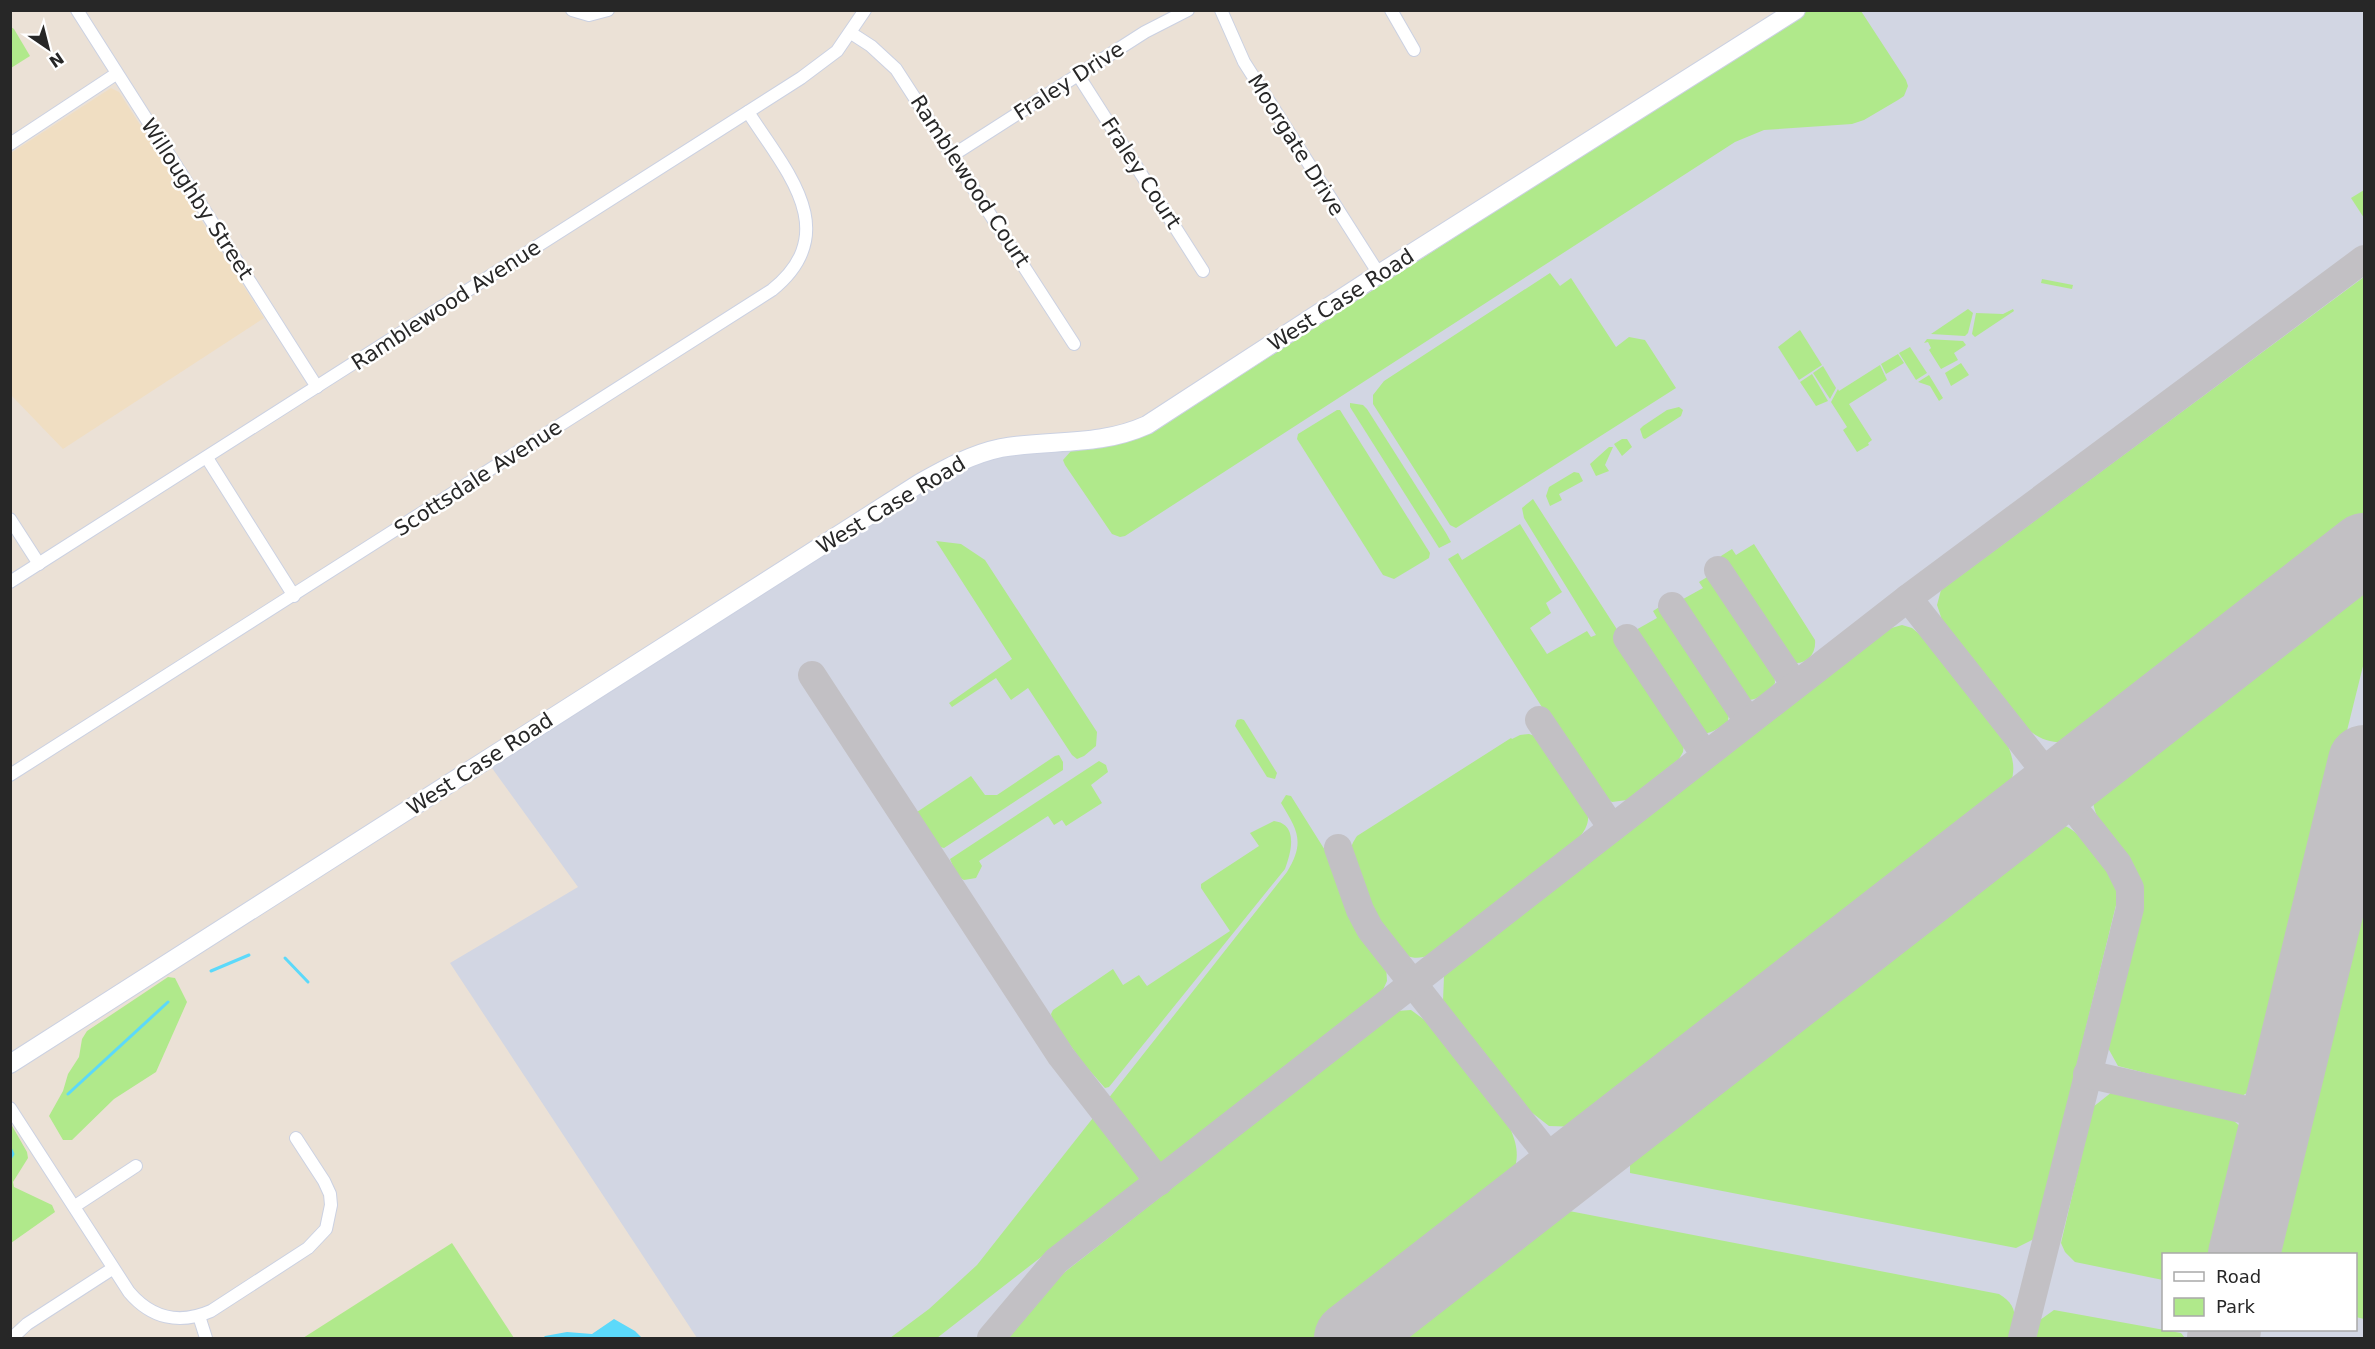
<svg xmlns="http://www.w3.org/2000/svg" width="2375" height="1349" viewBox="0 0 2375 1349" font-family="'DejaVu Sans',sans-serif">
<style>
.education{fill:#f0dec2}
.airport{fill:#d2d6e3;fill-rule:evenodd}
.green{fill:#b0e98b}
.water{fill:#5cd9fa}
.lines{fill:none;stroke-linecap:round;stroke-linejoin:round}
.stream{stroke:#5cd9fa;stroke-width:3}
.taxiway{stroke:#c2c0c4;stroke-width:28}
.runway{stroke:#c2c0c4;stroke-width:72}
.minor-casing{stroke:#cbd1e2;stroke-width:14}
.secondary-casing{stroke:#cbd1e2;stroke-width:20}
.minor{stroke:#fff;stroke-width:12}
.secondary{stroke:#fff;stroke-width:18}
.labels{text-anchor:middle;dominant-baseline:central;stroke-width:5;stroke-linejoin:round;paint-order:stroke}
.street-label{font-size:21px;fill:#272727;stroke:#fff}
</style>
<rect width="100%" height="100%" fill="#ebe1d6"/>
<!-- education -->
<polygon class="education" points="111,88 119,92 264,318 63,449 11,395 11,153"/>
<!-- airport -->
<path class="airport" d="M1807 11H2364V1338H697L450 963 578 887 489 764 945 475 969 463 1165 424ZM2164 1254H2356V1330H2164Z"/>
<!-- green -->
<g class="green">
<polygon points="1805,11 1861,11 1906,80 1908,86 1904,96 1898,100 1864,120 1852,124 1764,130 1735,142 1125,536 1120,537 1112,534 1065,465 1063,460 1071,451 1165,424 1189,409"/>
<polygon points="11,27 14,29 30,56 11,68"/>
<polygon points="2364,190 2364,218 2351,198"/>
<polygon points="1550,273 1560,286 1571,278 1616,347 1629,337 1645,340 1676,388 1456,528 1450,525 1373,404 1373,395 1384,381"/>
<path d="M2364 277V518L2079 741C2051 745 2039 741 2019 721L1943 623 1937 605 1941 590Z"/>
<polygon points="2042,279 2073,285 2072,289 2041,283"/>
<polygon points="1968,309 1973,313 1968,333 1965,336 1931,334"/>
<polygon points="2013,309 2014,311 1975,337 1972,334 1976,313 2003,314"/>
<polygon points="1800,330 1822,365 1799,380 1778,347"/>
<polygon points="1927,339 1963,341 1966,345 1954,353 1958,360 1941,369 1929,350 1931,348 1928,342 1924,343"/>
<polygon points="1910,347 1927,373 1916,380 1899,353"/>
<polygon points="1898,354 1904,363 1886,374 1881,364"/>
<polygon points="1961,363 1969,375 1951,386 1945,373"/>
<polygon points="1880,365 1887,380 1849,404 1872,440 1868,443 1869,445 1857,452 1843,430 1847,427 1831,402 1838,389 1839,391"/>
<polygon points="1823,366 1836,388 1830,399 1813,373"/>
<polygon points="1812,374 1828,401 1816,406 1800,382"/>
<polygon points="1929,375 1943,398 1939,401 1930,386 1918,382"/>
<polygon points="1350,403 1363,405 1367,409 1446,533 1451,542 1439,548 1350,407"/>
<polygon points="1679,407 1683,410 1681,416 1645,439 1643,438 1640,429 1643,426 1667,410"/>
<polygon points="1337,410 1340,410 1430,553 1429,558 1394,579 1383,575 1297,439 1298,434"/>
<polygon points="1622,439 1627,439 1632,447 1622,456 1614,444"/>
<polygon points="1609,447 1613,447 1605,465 1609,471 1596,476 1590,464"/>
<polygon points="1574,472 1579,473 1583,481 1559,494 1562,500 1550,506 1546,496 1549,487"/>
<polygon points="1533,499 1685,735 1683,752 1679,759 1627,800 1612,802 1594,789 1448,559 1458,553 1462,560 1520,524 1562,592 1546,603 1551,613 1530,628 1547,654 1587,631 1591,637 1596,635 1524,518 1522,508"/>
<polygon points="936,541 961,544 985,560 1097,732 1096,746 1084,756 1077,759 1072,755 1028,688 1011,700 996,678 952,707 949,703 1012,659"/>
<path d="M1754 544 1815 640C1817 659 1798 670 1783 658L1719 561 1721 556 1732 549 1736 555Z"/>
<path d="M1712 574 1774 668 1775 683C1765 695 1750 707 1737 695L1676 603 1703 588 1699 582Z"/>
<path d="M2364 580V662L2259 1086 2240 1097 2118 1066 2108 1048 2143 906C2145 850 2089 836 2093 792Z"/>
<path d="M1661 606 1667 608 1730 706 1728 721C1715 731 1703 741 1690 725L1632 635 1634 631 1657 618 1653 611Z"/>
<path d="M1902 625 1912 628 1923 637 2006 741C2017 766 2015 776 2004 800L1582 1127 1549 1126 1526 1108 1443 1001 1444 976 1867 644 1888 629Z"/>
<polygon points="1241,719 1244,720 1277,773 1275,779 1267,777 1235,726 1237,720"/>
<path d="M1529 734 1538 737 1543 742C1555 759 1590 800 1588 820 1587 827 1584 831 1580 837L1430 955C1422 958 1415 959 1407 956 1383 947 1354 882 1350 857 1349 849 1353 842 1357 836L1511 738 1512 739 1520 735Z"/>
<polygon points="1059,755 1063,762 1063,770 944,848 940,847 917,812 971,776 985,795 997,795 1055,756"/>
<polygon points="1099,761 1106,765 1108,772 1091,785 1102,803 1066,826 1062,820 1054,825 1048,816 979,861 982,866 976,878 964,880 957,876 950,859"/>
<path d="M1286 795 1291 796 1328 855 1359 929 1386 965 1387 981 1382 992 937 1338H890L929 1309 977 1265 1287 872C1305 842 1298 831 1281 803Z"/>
<path d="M1274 821C1299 824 1291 853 1285 869L1109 1087 1105 1088 1083 1063 1053 1021 1051 1014 1053 1010 1113 969 1123 985 1139 975 1147 986 1230 931 1201 888V884L1259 846 1250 833Z"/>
<path d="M2058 824C2080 826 2115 875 2118 897L2034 1239 2016 1248 1630 1173V1158L2050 826Z"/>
<polygon points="2364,867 2364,1319 2356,1317 2356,1254 2271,1254"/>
<polygon points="168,977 175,978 187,1002 156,1072 114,1099 72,1140 63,1140 49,1116 63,1091 68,1074 79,1057 82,1039 87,1031"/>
<path d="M1411 1010 1426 1021 1510 1128C1520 1151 1518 1161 1510 1184L1313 1338H1008L1056 1279 1397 1011Z"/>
<polygon points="2112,1092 2234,1121 2244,1130 2248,1145 2221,1254 2164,1254 2163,1280 2075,1262 2065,1252 2061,1243 2093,1107"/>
<polygon points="11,1124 27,1152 28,1158 13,1182 14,1187 52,1205 55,1212 11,1243"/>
<path d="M1564 1210 1999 1294C2019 1306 2016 1319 2011 1338H1392L1553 1213Z"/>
<polygon points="452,1243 514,1338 303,1338"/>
<polygon points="2054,1310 2181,1333 2185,1338 2035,1338 2040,1320"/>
</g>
<!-- water -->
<polygon class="water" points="614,1319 635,1331 642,1338 543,1338 545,1336 567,1332 592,1334"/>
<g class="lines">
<!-- stream -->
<g class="stream">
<polyline points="285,958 308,982"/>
<polyline points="211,971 249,955"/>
<polyline points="68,1094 168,1002"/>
<polyline points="10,1148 13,1154 10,1159"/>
</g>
<!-- taxiway -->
<g class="taxiway">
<polyline points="1718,570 1795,685"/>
<polyline points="1908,598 2118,864 2130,888 2130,908 2022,1338"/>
<polyline points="1672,606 1748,721"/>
<polyline points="1627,638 1705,755"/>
<polyline points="812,675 1061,1056 1159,1182"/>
<polyline points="1539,720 1612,828"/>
<polyline points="1338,848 1360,910 1370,929 1562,1173"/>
<polyline points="2087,1074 2277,1117"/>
<polyline points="991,1338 1056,1261 1908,598 2364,259"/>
</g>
<!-- runway -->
<g class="runway">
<polyline points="2244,1254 2364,761"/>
<polyline points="1350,1338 2364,549"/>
<polyline points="2223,1338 2225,1330"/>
</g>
<defs>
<g id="minor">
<polyline points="77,10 317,387"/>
<polyline points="572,10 589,15 608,10"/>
<polyline points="1221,10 1244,62 1379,274"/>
<polyline points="1391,10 1414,50"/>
<polyline points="851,33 871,46 896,69 1074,344"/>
<polyline points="1078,75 1203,271"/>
<polyline points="10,144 116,74"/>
<polyline points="953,155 1145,32 1188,10"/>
<polyline points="207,458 294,596"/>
<polyline points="10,519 39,564"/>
<polyline points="10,582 801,78 837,51 865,10"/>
<path d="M10 775 772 290C844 232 786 171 748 112"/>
<path d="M10 1108 129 1292C151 1318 179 1325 211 1311L308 1248 326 1229 331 1205 330 1194 324 1181 296 1138"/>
<polyline points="75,1206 136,1166"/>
<polyline points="199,1316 206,1338"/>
<polyline points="12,1338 27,1324 112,1269"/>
</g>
<path id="secondary" d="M10 1064 920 483C947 468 972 454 1001 448 1052 439 1098 447 1147 425L1379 274 1796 10"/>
</defs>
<!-- minor casing -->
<use href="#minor" class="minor-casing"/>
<!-- secondary casing -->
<use href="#secondary" class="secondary-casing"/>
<!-- minor -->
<use href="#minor" class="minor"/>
<!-- secondary -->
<use href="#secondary" class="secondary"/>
</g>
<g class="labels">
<!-- street labels -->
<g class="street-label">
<text transform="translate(1069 81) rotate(-33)">Fraley Drive</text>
<text transform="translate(1296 145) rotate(58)">Moorgate Drive</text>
<text transform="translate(1141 173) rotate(57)">Fraley Court</text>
<text transform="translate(970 181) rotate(57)">Ramblewood Court</text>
<text transform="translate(197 199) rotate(57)">Willoughby Street</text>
<text transform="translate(1341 300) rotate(-33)">West Case Road</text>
<text transform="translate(446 305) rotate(-33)">Ramblewood Avenue</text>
<text transform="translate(478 478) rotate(-33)">Scottsdale Avenue</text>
<text transform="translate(891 505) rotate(-31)">West Case Road</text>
<text transform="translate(480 764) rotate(-33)">West Case Road</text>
</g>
</g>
<!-- border -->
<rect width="2375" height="1349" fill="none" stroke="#272727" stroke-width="24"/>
<!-- legend -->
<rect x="2162" y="1253" width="195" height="78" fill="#ffffff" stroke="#a9a9a9" stroke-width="1.5"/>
<rect x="2174" y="1272" width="30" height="9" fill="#ffffff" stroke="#a9a9a9" stroke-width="1.5"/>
<text x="2216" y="1283" font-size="18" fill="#272727">Road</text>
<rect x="2174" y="1298" width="30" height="18" fill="#b0e98b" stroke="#a9a9a9" stroke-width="1.5"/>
<text x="2216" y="1313" font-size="18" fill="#272727">Park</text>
<!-- north arrow -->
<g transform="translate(48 48) rotate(145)" stroke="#ffffff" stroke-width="4.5" paint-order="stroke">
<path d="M0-4.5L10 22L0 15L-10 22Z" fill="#272727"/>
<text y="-9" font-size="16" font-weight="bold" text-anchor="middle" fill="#272727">N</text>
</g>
</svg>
